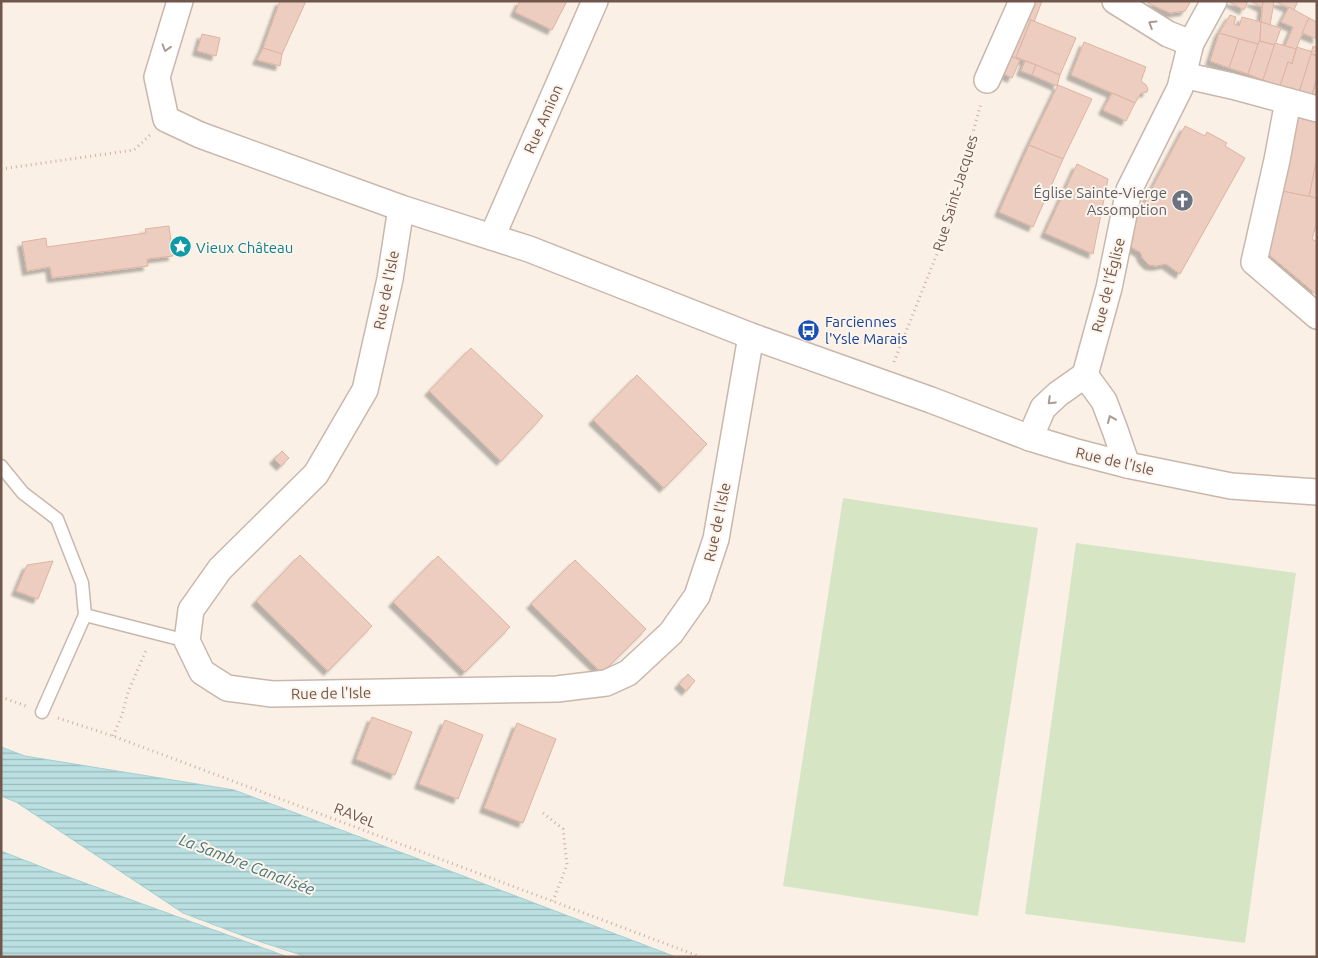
<svg xmlns="http://www.w3.org/2000/svg" width="1318" height="958" viewBox="0 0 1318 958" font-family="Ubuntu,sans-serif">
<style>
.park{fill:#d6e6c5}
.water{fill:url(#water-rules);stroke:#a3d0d2}
.building{fill:#edcdbf;stroke:#deb3a1;filter:url(#shadow)}
.lines{fill:none;stroke-linecap:round;stroke-linejoin:round}
.lane-casing{stroke:#cab7ac;stroke-width:15}
.street-casing{stroke:#cab7ac;stroke-width:28}
.path{stroke:#d1b0a3;stroke-width:3;stroke-dasharray:1 4;stroke-linecap:butt}
.lane{stroke:#fff;stroke-width:12}
.street{stroke:#fff;stroke-width:25}
.oneway{stroke:#a99a94}
.labels{text-anchor:middle;dominant-baseline:central;stroke-width:4;stroke-linejoin:round;paint-order:stroke}
.street-label{font-size:15px;fill:#70564d;stroke:#fdf4eb}
.worship-label{font-size:15px;fill:#5b616d;stroke:#fdf4eb;text-anchor:end}
.culture-label{font-size:15px;fill:#0d838f;stroke:#fdf4eb;text-anchor:start}
.transit-label{font-size:15px;fill:#164399;stroke:#fdf4eb;text-anchor:start}
.water-label{font-size:16px;font-style:italic;fill:#45777b;stroke:#fdf4eb}
</style>
<defs>
<pattern id="water-rules" width="6" height="5" patternUnits="userSpaceOnUse" patternTransform="scale(1.25)"><rect width="6" height="5" fill="#bbe0e2"/><path d="M0 2.5h6" fill="none" stroke="#9cb8b9"/></pattern>
<filter id="shadow"><feDropShadow dx="-4.5" dy="4.5" stdDeviation="1" flood-color="#0004"/></filter>
</defs>
<rect width="100%" height="100%" fill="#faf0e5"/>
<!-- park -->
<g class="park">
<polygon points="843,498 1038,528 978,916 783,886"/>
<polygon points="1076,543 1296,573 1245,943 1025,914"/>
</g>
<!-- water -->
<g class="water">
<polygon points="1,747 25,756 234,790 416,858 676,957 307,957 249,938 183,913 16,802 1,796"/>
<polygon points="1,851 52,871 288,957 1,957"/>
</g>
<!-- building -->
<g class="building">
<polygon points="280,1 306,1 282,54 263,48"/>
<polygon points="520,1 567,1 552,30 515,12"/>
<polygon points="1026,1 1042,1 1034,22 1020,17"/>
<polygon points="1149,1 1191,1 1185,11 1170,13 1148,3"/>
<polygon points="1228,1 1248,1 1244,10"/>
<polygon points="1250,1 1263,1 1262,7"/>
<polygon points="1263,1 1274,2 1270,25 1261,22"/>
<polygon points="1274,1 1298,1 1294,10"/>
<polygon points="1289,7 1309,18 1296,49 1285,46 1293,27 1281,22"/>
<polygon points="1230,15 1236,17 1234,24 1239,26 1242,17 1261,22 1260,41 1258,44 1219,33"/>
<polygon points="1020,17 1031,20 1016,57 1021,59 1020,60 1005,54"/>
<polygon points="1309,18 1317,22 1317,39 1302,33"/>
<polygon points="1031,20 1076,38 1060,75 1016,57"/>
<polygon points="1261,22 1281,28 1275,45 1260,41"/>
<polygon points="1219,33 1239,39 1229,68 1210,61"/>
<polygon points="202,34 220,38 216,56 197,51"/>
<polygon points="1239,39 1258,44 1248,74 1229,68"/>
<polygon points="1259,41 1275,45 1263,80 1248,74"/>
<polygon points="1084,42 1146,67 1141,81 1146,85 1148,89 1147,92 1141,93 1135,103 1071,75"/>
<polygon points="1275,43 1296,49 1292,64 1288,62 1280,86 1263,80"/>
<polygon points="1313,46 1317,48 1317,56 1311,54"/>
<polygon points="1297,47 1312,52 1299,93 1280,86 1288,62 1292,64"/>
<polygon points="263,48 282,54 280,66 257,60"/>
<polygon points="1005,54 1020,60 1012,78 998,71"/>
<polygon points="1311,54 1317,56 1317,78 1311,98 1299,93"/>
<polygon points="1025,61 1036,65 1032,75 1021,71"/>
<polygon points="1036,65 1060,75 1057,86 1032,75"/>
<polygon points="1317,78 1317,100 1311,98"/>
<polygon points="1058,85 1092,99 1063,159 1029,145"/>
<polygon points="1112,93 1135,103 1126,121 1103,110"/>
<polygon points="1298,115 1317,120 1317,158 1309,197 1282,191"/>
<polygon points="1185,126 1205,136 1207,132 1227,143 1225,146 1245,158 1180,274 1166,264 1156,266 1149,265 1143,259 1140,252 1123,243"/>
<polygon points="1029,145 1063,159 1033,227 999,212"/>
<polygon points="1317,158 1317,198 1309,197"/>
<polygon points="1077,164 1108,179 1093,254 1045,233"/>
<polygon points="1282,191 1317,198 1317,222 1312,239 1317,242 1317,292 1316,294 1267,253"/>
<polygon points="169,226 173,256 147,259 148,266 52,278 50,267 27,271 22,242 46,238 47,247 146,233 145,229"/>
<polygon points="471,348 543,416 501,461 429,391"/>
<polygon points="637,375 707,444 664,488 593,420"/>
<polygon points="282,451 289,458 281,466 274,459"/>
<polygon points="300,555 372,626 328,671 256,601"/>
<polygon points="438,556 510,627 465,672 393,602"/>
<polygon points="575,560 646,629 602,673 531,604"/>
<polygon points="53,561 38,599 16,591 27,565"/>
<polygon points="688,674 695,681 686,691 679,684"/>
<polygon points="372,717 412,732 395,775 356,759"/>
<polygon points="445,720 483,735 458,799 419,784"/>
<polygon points="517,723 556,739 523,823 484,808"/>
</g>
<g class="lines">
<defs>
<g id="lane">
<polyline points="1,466 23,493 57,519 82,583 85,615 42,712"/>
<polyline points="85,615 187,641"/>
</g>
<g id="street">
<polyline points="180,1 157,77 166,119 200,135 401,208 529,249 751,336 931,400 1030,438 1073,451 1127,465 1231,486 1317,492"/>
<polyline points="1115,1 1168,34 1191,43"/>
<polyline points="1183,75 1232,86 1317,109"/>
<polyline points="987,80 1022,1"/>
<polyline points="1288,101 1277,160 1254,262 1317,316"/>
<polyline points="401,208 390,279 365,390 316,474 220,569 191,610 187,641 202,672 227,688 272,694 557,689 606,683 628,673 671,633 697,596 716,539 751,336"/>
<polyline points="492,237 595,1"/>
<polyline points="1085,375 1109,288 1129,190 1180,88 1191,43 1214,1"/>
<polyline points="1085,375 1104,401 1115,430 1127,465"/>
<polyline points="1030,438 1043,408 1058,394 1085,375"/>
</g>
</defs>
<!-- lane casing -->
<use href="#lane" class="lane-casing"/>
<!-- street casing -->
<use href="#street" class="street-casing"/>
<!-- path -->
<g class="path">
<polyline points="1,169 134,150 150,135"/>
<polyline points="894,362 946,231 981,103"/>
<polyline points="1,697 26,706"/>
<polyline points="58,718 113,736 701,957"/>
<polyline points="113,736 122,715 128,692 147,648"/>
<polyline points="543,813 563,829 567,865 553,901"/>
</g>
<!-- lane -->
<use href="#lane" class="lane"/>
<!-- street -->
<use href="#street" class="street"/>
</g>
<!-- one-way arrows -->
<defs><path id="oneway-chevron" d="M-2-3.5L2.5 0L-2 3.5" fill="none" stroke-width="1.6" stroke-linecap="round" stroke-linejoin="round" transform="scale(1.25)"/></defs>
<g class="oneway">
<use href="#oneway-chevron" transform="translate(1152 24) rotate(-148)"/>
<use href="#oneway-chevron" transform="translate(166 48) rotate(107)"/>
<use href="#oneway-chevron" transform="translate(1051 401) rotate(136)"/>
<use href="#oneway-chevron" transform="translate(1111 419) rotate(-112)"/>
</g>
<!-- icons -->
<defs>
<symbol id="church-disc" viewBox="-11 -11 22 22"><circle r="9.5" fill="#6b7280" stroke="#fdf4eb"/><path d="M-1.2-6h2.4v3.5h3.3v2.4h-3.3V6h-2.4V-.1h-3.3v-2.4h3.3Z" fill="#fff"/></symbol>
<symbol id="sight-disc" viewBox="-11 -11 22 22"><circle r="9.5" fill="#0f9aa8" stroke="#fdf4eb"/><path d="M0-6L1.8-2.2L6-1.7L2.9 1.2L3.7 5.4L0 3.3L-3.7 5.4L-2.9 1.2L-6-1.7L-1.8-2.2Z" fill="#fff"/></symbol>
<symbol id="bus-disc" viewBox="-11 -11 22 22"><circle r="9.5" fill="#1a4fb4" stroke="#fdf4eb"/><path d="M-5-6H5V4H4V6H2V4H-2V6H-4V4H-5ZM-3.5-4V0h7V-4ZM-3.5 1.2v1.5H-2V1.2ZM2 1.2v1.5H3.5V1.2Z" fill="#fff"/></symbol>
</defs>
<g fill-rule="evenodd">
<use href="#church-disc" x="1170" y="188" width="25" height="25"/>
<use href="#sight-disc" x="168" y="234" width="25" height="25"/>
<use href="#bus-disc" x="796" y="318" width="25" height="25"/>
</g>
<g class="labels">
<!-- street labels -->
<g class="street-label">
<text transform="translate(543 119) rotate(-66)">Rue Amion</text>
<text transform="translate(955 193) rotate(-73)">Rue Saint-Jacques</text>
<text transform="translate(1108 285) rotate(-76)">Rue de l'Église</text>
<text transform="translate(386 290) rotate(-79)">Rue de l'Isle</text>
<text transform="translate(1115 461) rotate(13)">Rue de l'Isle</text>
<text transform="translate(717 522) rotate(-78)">Rue de l'Isle</text>
<text transform="translate(331 693) rotate(-1)">Rue de l'Isle</text>
<text transform="translate(355 815) rotate(21)">RAVeL</text>
</g>
<!-- worship labels -->
<g class="worship-label">
<text x="1167" y="192">Église Sainte-Vierge<tspan x="1167" dy="17">Assomption</tspan></text>
</g>
<!-- culture labels -->
<g class="culture-label">
<text x="196" y="247">Vieux Château</text>
</g>
<!-- transit labels -->
<g class="transit-label">
<text x="825" y="321">Farciennes<tspan x="825" dy="17">l'Ysle Marais</tspan></text>
</g>
<!-- water labels -->
<g class="water-label">
<text transform="translate(247 864) rotate(21)">La Sambre Canalisée</text>
</g>
</g>
<!-- border -->
<rect width="1318" height="958" fill="none" stroke="#70564d" stroke-width="5"/>
</svg>
